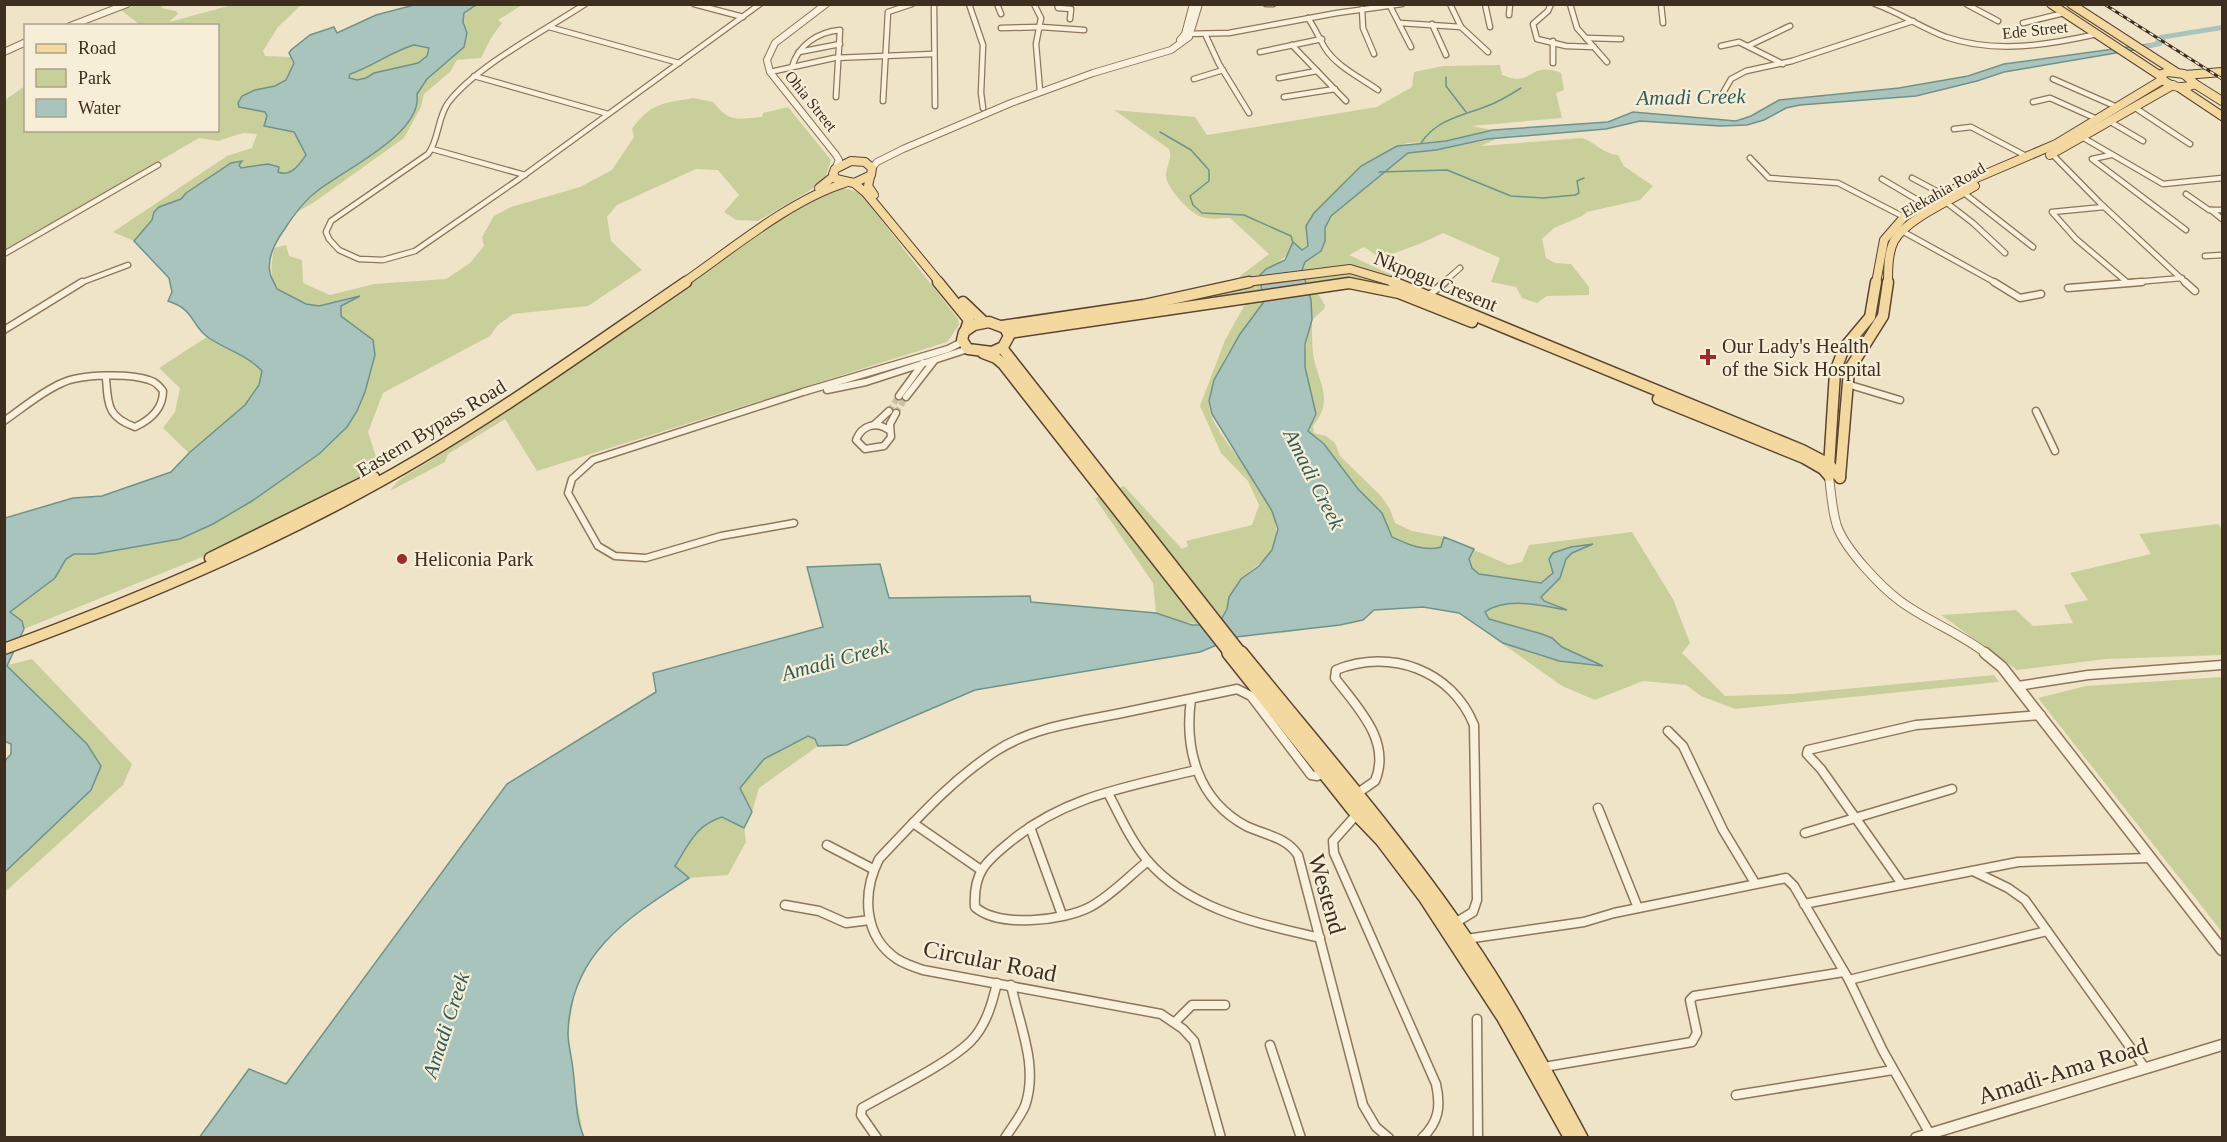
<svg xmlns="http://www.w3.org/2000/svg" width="2227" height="1142" viewBox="0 0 2227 1142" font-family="Georgia,serif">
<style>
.green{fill:#c9cf9b}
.water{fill:#a9c4bc;stroke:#6f938a;stroke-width:1.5;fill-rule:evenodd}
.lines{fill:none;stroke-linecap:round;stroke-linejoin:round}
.stream{stroke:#6f938a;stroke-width:1.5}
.river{fill:#a9c4bc;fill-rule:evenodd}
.minor-tunnel{stroke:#ccc0a6;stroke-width:6;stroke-dasharray:6 3;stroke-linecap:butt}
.minor-far2-casing{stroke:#8d765c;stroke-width:7}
.minor-far1-casing{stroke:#8d765c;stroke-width:9}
.minor-casing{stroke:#8d765c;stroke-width:11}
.tertiary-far2-casing{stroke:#8d765c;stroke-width:8}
.tertiary-far1-casing{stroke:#8d765c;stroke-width:10}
.tertiary-casing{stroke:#8d765c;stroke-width:13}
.primary-far2-casing{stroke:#5b4430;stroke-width:10}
.primary-far1-casing{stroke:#5b4430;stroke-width:13}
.primary-casing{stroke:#5b4430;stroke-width:16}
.minor-far2{stroke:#faf1dc;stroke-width:4.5}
.minor-far1{stroke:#faf1dc;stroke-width:6}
.minor{stroke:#faf1dc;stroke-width:8}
.tertiary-far2{stroke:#faf1dc;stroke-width:6}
.tertiary-far1{stroke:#faf1dc;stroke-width:8}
.tertiary{stroke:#faf1dc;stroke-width:10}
.primary-far2{stroke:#f3d9a0;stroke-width:8}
.primary-far1{stroke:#f3d9a0;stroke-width:10}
.primary{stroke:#f3d9a0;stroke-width:13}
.rail-casing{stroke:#3d2e20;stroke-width:3}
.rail{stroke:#f7eed8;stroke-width:1.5;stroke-dasharray:4.5;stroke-linecap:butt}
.poi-dot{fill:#9e2a2b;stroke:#f7eed8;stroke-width:2}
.labels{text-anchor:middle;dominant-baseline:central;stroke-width:4.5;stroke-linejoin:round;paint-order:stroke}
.far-street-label{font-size:16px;fill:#3d2e20;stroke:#f7eed8}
.street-label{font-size:20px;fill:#3d2e20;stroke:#f7eed8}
.poi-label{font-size:20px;fill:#3d2e20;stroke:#f7eed8;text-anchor:start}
.water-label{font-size:21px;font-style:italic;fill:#2f5d5a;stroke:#f7eed8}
.near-street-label{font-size:24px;fill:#3d2e20;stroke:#f7eed8}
</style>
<rect width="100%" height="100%" fill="#f0e4c8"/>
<!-- green -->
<g class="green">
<polygon points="136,5 164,5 161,8 176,11 178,14 169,22 232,5 301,5 278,27 263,51 265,56 291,57 291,50 310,35 334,27 337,33 376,15 414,5 430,33 432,57 295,117 306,155 207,337 253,362 262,370 273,392 171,472 189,453 163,428 175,412 180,388 159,368 207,337 183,306 168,301 172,292 169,278 134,241 113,232 227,156 252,148 257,134 243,133 218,141 199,138 5,251 5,100 25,86 26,130 218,130 218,26 140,25 121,10"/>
<polygon points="457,5 522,5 498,20 502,23 491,38 481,58 457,60 450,72 424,94 421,107 404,138 313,203 295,213 341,167 423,77"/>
<path d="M1500 65 1502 75C1506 76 1513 79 1517 79 1534 78 1535 63 1561 73L1564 90 1556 93 1562 118 1471 126 1493 130 1446 141 1407 143 1397 146 1361 166 1306 226 1308 246 1302 251 1297 245C1286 258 1274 265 1260 275L1263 303C1259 313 1250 320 1244 329 1230 348 1214 375 1209 399 1203 438 1297 499 1272 549 1264 564 1249 569 1239 582 1230 593 1229 606 1222 618L1117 489 1124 486 1182 549 1188 546 1186 541 1252 525 1259 505 1248 481 1221 453 1200 406 1225 340 1247 301 1155 307 1244 285 1240 276 1269 254 1230 218C1221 218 1210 220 1202 217 1190 214 1166 187 1166 176 1166 166 1173 158 1169 149L1114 110 1195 117 1207 135 1377 107 1412 87 1414 72 1443 66Z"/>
<path d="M693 98 713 102C730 123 737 119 762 117L763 113 788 107 831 160 824 182 758 221 736 220 724 212 739 195 718 170 696 169 617 205 607 217 611 241 642 270 588 306 513 314 498 325 490 336 383 393 368 432 380 469 266 528 207 555 24 629 8 665 32 659 132 764 123 785 5 892 4 872 91 790 5 661V594L76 550 176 526 310 309C277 289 266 291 274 248L286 245 289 256 302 260 303 283 330 295 374 284 446 279 470 263 484 246 482 237 494 216 511 207 580 187 612 170 634 137 632 129C650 103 664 103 693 98Z"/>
<path d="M1498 138 1481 146 1582 138C1595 142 1603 154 1618 155L1624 166 1653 186 1640 200 1587 212 1582 216 1554 228 1542 239 1546 258 1555 263 1571 264 1589 287V295L1547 296 1537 303 1522 298 1516 287 1491 282 1500 258 1443 233 1422 243 1381 258 1364 247 1349 255 1405 281 1355 266 1314 268 1313 275C1363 268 1384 282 1429 300L1370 282 1315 283 1316 291 1325 305 1324 309 1312 320C1312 331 1312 343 1313 354 1318 383 1335 399 1313 426L1314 433 1326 436 1335 443 1340 456 1381 496 1390 509 1395 523 1412 531 1444 537 1509 565 1522 562 1529 545 1632 532 1673 599 1690 643 1682 653 1725 696 1791 694 1994 675 1999 682 1735 709 1701 696 1686 685 1643 681 1595 700 1562 686 1459 613 1423 607 1374 610 1363 620 1270 635 1315 625 1397 553 1307 437 1299 412 1311 300 1302 270 1305 262 1321 250 1325 241V228L1331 216 1408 153 1437 150Z"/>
<path d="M840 189H849L861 194 958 319 959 325 947 342 537 471 505 419 448 454 445 462 390 491C403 470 432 466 448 446L722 256 813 199Z"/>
<polygon points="1102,496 1201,625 1171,619 1156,613 1153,583 1095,498"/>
<polygon points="2218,524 2222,529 2222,655 2106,659 2017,670 1941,615 2016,610 2033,626 2073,623 2064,605 2088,600 2070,573 2151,554 2139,534"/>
<polygon points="1051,676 975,690 847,745 818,746 759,788 752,812 744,828 746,842 728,875 689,878 630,917 607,939 584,969 575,990 568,1033 577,1103 584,1137 562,1138 562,995 714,782 835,712"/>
<polygon points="2222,677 2222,932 2038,698 2086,686"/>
</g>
<!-- water -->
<g class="water">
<path d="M414 5H476L464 13 463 22 467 33 464 47 427 79 417 94C423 134 343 170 316 192 303 202 293 216 284 230 276 241 267 258 270 273 271 278 275 284 277 289L306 304 319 306 360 296 341 306V316L373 340 375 355 365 392 357 411 347 427 319 454 252 501 213 524 180 539 95 554H74L66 559 55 578 10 612 22 621 24 629 7 666 87 744 101 766 91 790 5 872V761L11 754V744L4 741 5 518 73 498 102 496 171 472 189 453 245 405 259 385 262 371C247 355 227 350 209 338 190 325 196 310 168 301L172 292 169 278 134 241 152 220 154 212 159 207 181 199 186 193 231 163 242 161 239 165 241 168 268 164 279 167 278 172C291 177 299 165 306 155L294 132 264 126 267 116 265 112 239 107 238 103 242 96 255 90 275 86 286 80 294 63 289 53 291 50 310 35 334 27 337 33 376 15ZM414 45 429 48 427 56 418 63 374 73 366 78 357 80 349 78 350 74C372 67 390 52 414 45Z"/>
<path d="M2157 43 2159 44 2151 47 2004 72 1977 81 1916 96 1800 105 1786 108 1764 120 1747 125 1720 126 1640 121 1606 129 1487 139 1436 150 1408 153 1331 216 1325 228V241L1321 251 1305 262 1302 270 1311 300 1312 320 1305 344V367L1316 414 1308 431 1324 444 1358 489 1382 513 1392 537C1407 544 1424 552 1441 547L1444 537 1474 549 1469 559 1472 568 1479 574 1541 583 1553 573 1549 559 1553 553 1571 547 1593 544 1572 553 1566 559 1560 578 1541 597 1544 601 1567 610C1542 606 1507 596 1485 612L1489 619 1542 634 1552 638 1562 647 1603 666 1559 661 1503 643 1459 613 1423 607 1374 610 1363 620 1340 625 1236 637 1200 652 975 690 847 745 818 746 815 739 808 736 764 759 740 788 752 812 744 828 722 817C696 825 689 844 675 866L689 878C629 917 570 953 568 1033 568 1045 572 1058 573 1070 576 1091 575 1118 584 1137L199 1138 249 1069 286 1084 507 784 656 692 653 673 823 627 807 567 880 564 889 598 1030 596 1031 602 1156 613 1192 625H1201L1222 618 1227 609 1229 597 1241 579 1259 566 1272 550 1278 529 1272 511 1212 414 1209 401 1214 380 1240 334 1263 303 1260 275 1266 269 1285 260 1293 242 1302 250 1308 246 1306 226 1314 213 1361 166 1397 146 1446 141 1493 130 1608 122 1633 112 1736 121 1751 116 1779 100 1899 88 1968 76 2004 64Z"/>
</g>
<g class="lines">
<!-- stream -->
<g class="stream">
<polyline points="1446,77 1446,86 1466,112"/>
<polyline points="1160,132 1191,150 1209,170 1209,181 1190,196 1193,205 1202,213 1244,215 1291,236 1293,243"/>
<path d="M1421 143C1437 119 1462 116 1487 106 1499 102 1510 95 1521 88"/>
<polyline points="1379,172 1447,170 1511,196 1543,198 1575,195 1579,193 1577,181 1584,178"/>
</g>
<!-- river -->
<polygon class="river" points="2222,25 2222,30 2166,39 2161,46 2140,50 2136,47 2155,42 2160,35"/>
<!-- minor-tunnel -->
<g class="minor-tunnel">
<polyline points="889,411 899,396"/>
<polyline points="896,413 906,397"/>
</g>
<defs>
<g id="minor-far2">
<path d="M585 4C544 31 476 66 448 103 437 119 439 140 428 154L331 221 326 232 329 239 339 250 359 259 383 260 415 251 519 179 760 4"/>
<polyline points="694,4 743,17"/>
<polyline points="934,4 935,106"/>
<polyline points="969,4 983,45 981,93 983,108"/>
<polyline points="997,4 1001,14"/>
<polyline points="1034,4 1041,18 1036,44 1040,91"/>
<polyline points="1057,4 1058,8 1071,9 1070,19"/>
<polyline points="1266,4 1273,4"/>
<polyline points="1450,4 1461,27 1488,52"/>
<polyline points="1485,4 1490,27"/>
<polyline points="1551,4 1548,11 1533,24 1537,39 1566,46 1594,47"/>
<polyline points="1570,4 1577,28 1607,62"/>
<polyline points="1661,4 1663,23"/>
<path d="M1875 4C1900 13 1922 28 1946 37 1996 54 2048 45 2097 34"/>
<polyline points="1966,4 1998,21"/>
<polyline points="1390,6 1411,47"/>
<polyline points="1362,9 1363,28 1374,54"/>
<polyline points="1509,15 1510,4"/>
<path d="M1308 18C1315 28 1319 38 1325 48 1336 66 1361 78 1378 90"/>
<polyline points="1400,23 1461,27"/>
<polyline points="2023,23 2064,13"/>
<polyline points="1432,24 1446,55"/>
<polyline points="549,27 679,63"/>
<polyline points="1001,28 1041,27 1084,30"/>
<polyline points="1185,34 1229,33 1337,13 1402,4"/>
<polyline points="1206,36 1219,64 1249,113"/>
<polyline points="1586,38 1621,39"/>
<polyline points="1553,41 1553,63"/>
<polyline points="1292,45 1346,101"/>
<polyline points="1721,46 1739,42 1783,64"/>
<polyline points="1748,46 1790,26"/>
<polyline points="799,52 840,44"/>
<polyline points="1260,52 1322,39"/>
<path d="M792 67C798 45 818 32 840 30L836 97"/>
<polyline points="770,72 834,58 933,54"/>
<polyline points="474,76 608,114"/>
<polyline points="1279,78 1317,71"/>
<polyline points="1194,79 1223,70"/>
<polyline points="2053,79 2117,107"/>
<polyline points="1723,93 1731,79 1746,71 1792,61 1913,21"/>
<polyline points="1284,97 1335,89"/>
<polyline points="883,101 888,12 912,4"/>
<polyline points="2033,102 2050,98 2097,119"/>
<polyline points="2134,107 2190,144"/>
<polyline points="2109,121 2143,141"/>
<polyline points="1954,129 1971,127 2028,157"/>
<polyline points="2082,137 2163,184 2222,178"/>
<polyline points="432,149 525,175"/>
<polyline points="2052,154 2100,203 2186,283"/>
<polyline points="2111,155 2092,159 2186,230"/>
<polyline points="1750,158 1769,178 1838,183 1904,217"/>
<polyline points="1912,178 1944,195"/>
<polyline points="1882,179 1926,205"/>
<polyline points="1964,193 2033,247"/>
<polyline points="2186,194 2209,210 2222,210"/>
<polyline points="1947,203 1973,223 2005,253"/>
<polyline points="2104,207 2052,212 2076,239 2128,283"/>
<polyline points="2211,210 2222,219"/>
<polyline points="1902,231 1996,283"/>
<polyline points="4,254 158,165"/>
<polyline points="2205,256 2222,255"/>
<polyline points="80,283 128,265"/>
<polyline points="1443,283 1460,268"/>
<polyline points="2124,283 2182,278"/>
</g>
<g id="minor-far1">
<polyline points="1994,282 2020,298 2041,294"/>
<polyline points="2185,282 2195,291"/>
<polyline points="2068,288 2142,282"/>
<polyline points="1428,296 1445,282"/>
<polyline points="4,330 82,282"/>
<polyline points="1847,384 1900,400"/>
<polyline points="827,390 866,382 968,349"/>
<polyline points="899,396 923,363"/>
<polyline points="906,397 934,361"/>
<polyline points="2036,411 2055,451"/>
<path d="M4 421C23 408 41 392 62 383 80 374 130 373 149 380 156 382 159 386 163 391 163 409 150 420 135 427 107 417 108 404 106 378"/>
<polyline points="874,425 889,411"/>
<path d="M889 430C876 421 862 425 856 440L865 449 884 446 891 437 890 424 896 413"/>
<polyline points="794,523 721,536 646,558 615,556 598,546 568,493 572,479 593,460 803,392 948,349 962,342"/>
</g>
<g id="minor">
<polyline points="2018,686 2088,675 2222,665"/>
<path d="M1191 699C1184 750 1198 800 1246 826 1265 835 1286 837 1298 855L1363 1105 1376 1127 1389 1138"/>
<polyline points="1668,731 1683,746 1723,830 1755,883"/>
<path d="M1108 793C1120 816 1131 841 1147 860 1191 911 1258 923 1320 938"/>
<path d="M1355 795 1375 781C1392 741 1357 707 1335 678L1336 670C1390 648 1452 670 1474 725L1477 900 1473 912 1455 923"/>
<polyline points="1598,808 1638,908"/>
<path d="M1357 814 1333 841 1334 853 1436 1084C1441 1106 1439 1122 1422 1138"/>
<polyline points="913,823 981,870"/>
<polyline points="1030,827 1062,915"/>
<polyline points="1805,833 1952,789"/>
<polyline points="827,845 873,869"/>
<path d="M1148 861C1129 876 1112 895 1090 907 1063 921 999 928 975 907 973 873 985 862 1010 842 1065 796 1128 787 1196 770"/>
<polyline points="1973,871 2008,888 2025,900 2145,1068"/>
<polyline points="1902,884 1821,769 1807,754 1808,750 1916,725 2041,715"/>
<polyline points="1804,904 2018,862 2149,858"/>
<polyline points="785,905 819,911 846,923 870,920"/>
<polyline points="1466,939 1584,922 1614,913 1786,878 1794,886 1849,980 1883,1051 1930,1134"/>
<polyline points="1849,980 2047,931"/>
<polyline points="1477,1019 1478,1138"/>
<polyline points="1175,1022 1192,1005 1225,1005"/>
<polyline points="1270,1045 1301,1138"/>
<polyline points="1544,1067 1692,1042 1697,1033 1690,1000 1694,996 1844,972"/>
<polyline points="1736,1095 1893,1070"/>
<path d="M877 1138 861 1115 862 1108C893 1090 946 1065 970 1042 986 1026 992 1004 997 983"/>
<path d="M1005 1138C1012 1127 1020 1117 1025 1106 1039 1066 1019 1024 1011 985"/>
<path d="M1221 1138 1194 1041 1183 1029 1161 1014 923 970C914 967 905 964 897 959 863 936 862 893 879 859 916 820 950 781 996 751 1031 728 1076 722 1117 714 1157 706 1197 697 1237 689L1251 696 1311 775 1317 776 1325 773"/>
</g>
<g id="tertiary-far2">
<polyline points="826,4 775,43 767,60 770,72 836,155 839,160 836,167"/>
<polyline points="70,26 127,4"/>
<polyline points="1180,40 1185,34 1193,4"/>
<polyline points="4,52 26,42"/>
<polyline points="872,168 877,162 903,149 1011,103 1093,73 1171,50 1189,37 1199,4"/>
</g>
<path id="tertiary-far1" d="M1829 476C1831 493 1832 510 1837 526 1845 549 1880 586 1900 601 1927 621 1960 633 1987 654"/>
<g id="tertiary">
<polyline points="1985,653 2002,667 2222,950"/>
<polyline points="1916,1138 2222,1045"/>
</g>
<g id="primary-far2">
<polyline points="2051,4 2159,75"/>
<polyline points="2071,4 2176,72"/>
<path d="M2168 72 2184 74 2195 84C2182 90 2167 87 2159 75Z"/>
<polyline points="2185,75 2222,72"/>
<polyline points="2195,84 2222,101"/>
<polyline points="2180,88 2222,116"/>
<polyline points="2050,155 2173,85"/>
<polygon points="851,161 865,162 872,168 871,175 854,183 836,179 833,174 835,169"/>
<polyline points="870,177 868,186 874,195"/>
<polyline points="854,183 866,193 940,283"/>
<polyline points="819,188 834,176"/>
<path d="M683 283C731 250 790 200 845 183"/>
<polyline points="1239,283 1350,269 1397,283"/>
<polyline points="1876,283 1884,240 1904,217 1967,182 2056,144 2162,80"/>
<path d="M1888 283C1888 270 1888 253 1894 241 1906 219 1953 199 1975 186"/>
</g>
<g id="primary-far1">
<polyline points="938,282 969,320 966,329"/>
<polyline points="1393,282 1802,450 1829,464 1840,478"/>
<polyline points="963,302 984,322"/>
<polygon points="989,322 1005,328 1009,336 1003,347 992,352 968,349 962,340 964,332 974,325"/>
<polyline points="1002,326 1144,305 1249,282"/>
<polyline points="1009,333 1349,283 1399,293 1472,322"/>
<polyline points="1002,348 1242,654"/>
<polyline points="983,353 996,358 1003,364 1230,654"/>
<polyline points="1658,399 1804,458 1823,469 1829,476"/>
<polyline points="1829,467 1835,372 1844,348 1870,317 1876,282"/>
<polyline points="1840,477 1849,370 1883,316 1888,282"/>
<polyline points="210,558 374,477"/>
<path d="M4 649C148 596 289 536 421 458 512 404 598 342 686 282"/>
</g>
<g id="primary">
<polyline points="1229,653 1357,814 1382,840 1425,897 1504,1018 1571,1138"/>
<path d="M1241 653C1317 747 1397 838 1465 938 1509 1001 1544 1070 1581 1138"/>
</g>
</defs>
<!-- minor-far2 casing -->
<use href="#minor-far2" class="minor-far2-casing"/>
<!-- minor-far1 casing -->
<use href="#minor-far1" class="minor-far1-casing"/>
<!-- minor casing -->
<use href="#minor" class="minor-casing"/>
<!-- tertiary-far2 casing -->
<use href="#tertiary-far2" class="tertiary-far2-casing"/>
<!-- tertiary-far1 casing -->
<use href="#tertiary-far1" class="tertiary-far1-casing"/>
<!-- tertiary casing -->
<use href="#tertiary" class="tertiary-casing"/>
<!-- primary-far2 casing -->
<use href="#primary-far2" class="primary-far2-casing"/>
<!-- primary-far1 casing -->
<use href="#primary-far1" class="primary-far1-casing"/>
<!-- primary casing -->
<use href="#primary" class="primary-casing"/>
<!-- minor-far2 -->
<use href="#minor-far2" class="minor-far2"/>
<!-- minor-far1 -->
<use href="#minor-far1" class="minor-far1"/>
<!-- minor -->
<use href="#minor" class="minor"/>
<!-- tertiary-far2 -->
<use href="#tertiary-far2" class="tertiary-far2"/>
<!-- tertiary-far1 -->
<use href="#tertiary-far1" class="tertiary-far1"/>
<!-- tertiary -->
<use href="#tertiary" class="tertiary"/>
<!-- primary-far2 -->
<use href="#primary-far2" class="primary-far2"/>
<!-- primary-far1 -->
<use href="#primary-far1" class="primary-far1"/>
<!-- primary -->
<use href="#primary" class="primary"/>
<defs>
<polyline id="rail" points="2104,4 2222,79"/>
</defs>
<!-- rail casing -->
<use href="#rail" class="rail-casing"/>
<!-- rail -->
<use href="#rail" class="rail"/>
</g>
<!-- markers -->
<g class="poi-dot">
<path d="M1705 348h6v6h6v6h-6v6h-6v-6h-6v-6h6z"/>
<circle cx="402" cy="559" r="6"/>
</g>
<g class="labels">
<!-- far-street labels -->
<g class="far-street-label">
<text transform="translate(2035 30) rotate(-6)">Ede Street</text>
<text transform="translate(811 101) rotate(51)">Ohia Street</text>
<text transform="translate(1943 190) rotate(-30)">Elekahia Road</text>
</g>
<!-- street labels -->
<g class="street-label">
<text transform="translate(1436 281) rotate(22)">Nkpogu Cresent</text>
<text transform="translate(431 428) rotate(-31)">Eastern Bypass Road</text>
</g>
<!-- poi labels -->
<g class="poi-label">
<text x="1722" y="346">Our Lady's Health<tspan x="1722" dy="23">of the Sick Hospital</tspan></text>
<text x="414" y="559">Heliconia Park</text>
</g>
<!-- water labels -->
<g class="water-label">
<text transform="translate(1691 97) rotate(-1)">Amadi Creek</text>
<text transform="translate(1314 479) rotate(63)">Amadi Creek</text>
<text transform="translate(835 660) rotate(-15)">Amadi Creek</text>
<text transform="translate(446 1025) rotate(-72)">Amadi Creek</text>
</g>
<!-- near-street labels -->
<g class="near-street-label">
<text transform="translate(1327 894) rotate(74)">Westend</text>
<text transform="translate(990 961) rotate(11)">Circular Road</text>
<text transform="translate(2063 1071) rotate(-17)">Amadi-Ama Road</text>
</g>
</g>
<!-- border -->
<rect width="2227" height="1142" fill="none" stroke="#3d2e20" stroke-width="12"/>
<!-- legend -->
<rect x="24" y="24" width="195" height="108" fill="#f7eed8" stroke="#ada18e" stroke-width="1.5"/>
<rect x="36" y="44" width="30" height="9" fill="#f3d9a0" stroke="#ada18e" stroke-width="1.5"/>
<text x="78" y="54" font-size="18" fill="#3d2e20">Road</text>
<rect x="36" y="69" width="30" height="18" fill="#c9cf9b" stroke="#ada18e" stroke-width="1.5"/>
<text x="78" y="84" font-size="18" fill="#3d2e20">Park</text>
<rect x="36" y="99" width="30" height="18" fill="#a9c4bc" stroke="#ada18e" stroke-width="1.5"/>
<text x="78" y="114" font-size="18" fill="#3d2e20">Water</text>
</svg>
